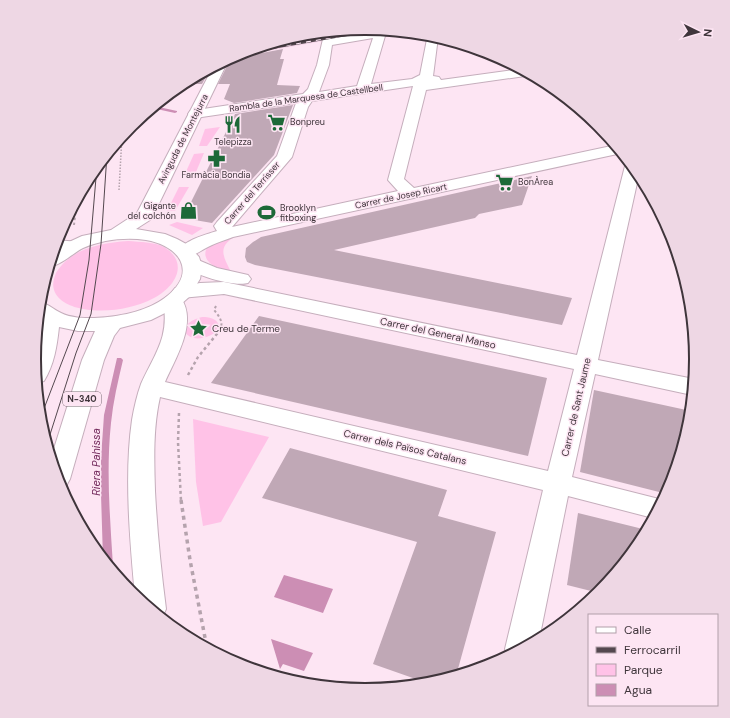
<svg xmlns="http://www.w3.org/2000/svg" width="730" height="718" viewBox="0 0 730 718" font-family="'DM Sans',sans-serif">
<style>
.built{fill:#f6d6e9}
.green{fill:#ffc2e7}
.water{fill:#cc8eb4}
.lines{fill:none;stroke-linecap:round;stroke-linejoin:round}
.stream{fill:#cc8eb4;fill-rule:evenodd}
.building{fill:#c0a8b6}
.minor-casing{stroke:#c5aebc;stroke-width:2}
.major-casing{stroke:#c5aebc;stroke-width:2}
.path-far3{stroke:#b5a3ad;stroke-width:1.5;stroke-dasharray:1.5 1.5;stroke-linecap:butt}
.path-far2{stroke:#b5a3ad;stroke-width:2;stroke-dasharray:2.5 2.5;stroke-linecap:butt}
.path-far1{stroke:#b5a3ad;stroke-width:2.5;stroke-dasharray:3 3;stroke-linecap:butt}
.path{stroke:#b5a3ad;stroke-width:3.5;stroke-dasharray:4 4;stroke-linecap:butt}
.minor{fill:#fff;fill-rule:evenodd}
.major{fill:#fff;fill-rule:evenodd}
.tram{stroke:#54484f;stroke-width:1}
.rail-casing{stroke:#54484f;stroke-width:2.5}
.rail{stroke:#fde5f3;stroke-width:1.5;stroke-dasharray:5;stroke-linecap:butt}
.labels{text-anchor:middle;dominant-baseline:central;stroke-width:3;stroke-linejoin:round;paint-order:stroke}
.far-street-label{font-size:9px;fill:#3f353b;stroke:#fde5f3}
.far-poi-label{font-size:9px;fill:#3f353b;stroke:#fde5f3;text-anchor:start}
.shield{fill:#fde5f3;stroke:#786a72;stroke-width:1}
.shield-label{font-size:9px;font-weight:bold;fill:#3f353b}
.poi-label{font-size:10px;fill:#3f353b;stroke:#fde5f3;text-anchor:start}
.street-label{font-size:10px;fill:#3f353b;stroke:#fde5f3}
.water-label{font-size:11px;font-style:italic;fill:#742b5d;stroke:#fde5f3}
.rim{fill:none;stroke:#3f353b;stroke-width:2}
</style>
<rect width="100%" height="100%" fill="#fde5f3"/>
<!-- built -->
<polygon class="built" points="365,28 385,30 245,55 247,50 272,43"/>
<!-- green -->
<g class="green">
<polygon points="220,127 207,146 199,146 205,129"/>
<polygon points="204,153 193,179 184,176 194,154"/>
<polygon points="179,187 189,187 175,211 167,211"/>
<polygon points="177,222 203,228 192,235 169,225"/>
<path d="M234 237C218 247 223 256 230 270 217 271 197 259 209 245Z"/>
<path d="M128 241C140 242 154 242 164 247 190 263 175 287 154 298 133 309 107 313 83 309 72 307 58 302 54 290 52 284 54 278 56 273 71 248 102 243 128 241Z"/>
<path d="M202 317C209 317 216 318 219 325L217 331C209 338 192 343 185 332 186 322 192 320 202 317Z"/>
<polygon points="193,419 269,437 221,522 203,526 196,482"/>
</g>
<!-- water -->
<g class="water">
<polygon points="284,575 333,589 323,613 274,597"/>
<polygon points="271,639 313,653 304,671 283,664 280,669"/>
</g>
<g class="lines">
<!-- stream -->
<g class="stream">
<polygon points="154,106 177,111 177,112 175,113 152,108"/>
<path d="M117 358H121L123 360C118 381 113 402 111 423 106 471 110 518 113 566L111 569 103 559 101 494V458L104 415Z"/>
</g>
</g>
<!-- building -->
<g class="building">
<polygon points="283,49 280,59 284,59 277,85 300,86 297,93 234,103 224,99 230,84 218,84 228,64 226,60"/>
<polygon points="211,68 202,84 182,84 196,76"/>
<polygon points="293,105 274,155 212,223 183,218 235,114"/>
<polygon points="532,176 522,205 479,214 475,218 334,250 572,298 562,325 255,265 247,262 245,257 246,248 253,242 261,237"/>
<polygon points="259,316 547,378 528,456 211,383"/>
<polygon points="594,390 691,411 690,424 671,486 667,494 580,472"/>
<polygon points="290,448 447,490 438,516 496,532 456,676 430,684 373,664 417,542 262,498"/>
<polygon points="578,513 647,530 640,543 599,593 567,585"/>
</g>
<g class="lines">
<defs>
<g id="minor">
<path d="M380 30 399 31 397 33 385 36 371 84 412 79 420 75 428 34 438 37 433 76 439 77 441 80 521 69 532 75 426 90 404 179 414 188 616 145 622 153 233 237C226 240 218 242 212 245 200 250 193 259 179 256L177 252C185 240 204 235 217 231L214 226 217 222 277 156 296 103 195 118 190 117 188 114 190 111 303 94 308 89 317 65 323 39ZM373 38 357 86 319 92 329 65 332 45ZM413 86 388 180 398 191 232 227 292 157 308 107 312 101Z"/>
<path d="M630 162 639 174 598 360 694 379 692 395 595 374 572 477 663 500 653 518 568 496 539 640 508 656 505 649 543 490 160 397C153 428 154 459 155 491 157 530 161 570 166 609L162 618 135 596C130 541 124 475 132 420 134 408 137 395 141 384 155 353 170 337 163 301L166 297 174 295 172 292 175 288 200 283 224 282 577 355 625 166ZM224 294 574 369 548 471 165 382C175 359 198 323 181 298Z"/>
<polygon points="57,240 78,242 81,246 78,250 55,252 54,251"/>
<path d="M191 257 217 268 248 275 251 279 248 283C234 287 190 275 182 263L184 259Z"/>
</g>
<path id="major" d="M225 60 227 63 153 216 150 220 136 229 165 234 177 239 188 245 199 257 202 267 200 279 189 297 179 306 151 320 120 328 114 336 104 360 70 479 66 486 60 488 51 458 82 360 95 331H78L59 327C57 346 54 365 44 381L36 383 34 359 39 318 38 317 40 302C48 304 53 309 61 313 71 318 83 318 94 318 118 317 146 312 166 297 198 272 180 246 146 240 125 237 102 240 83 248 73 253 59 267 49 266L54 249 82 236 111 230 137 213 213 67Z"/>
</defs>
<!-- minor casing -->
<use href="#minor" class="minor-casing"/>
<!-- major casing -->
<use href="#major" class="major-casing"/>
<!-- path-far3 -->
<polyline class="path-far3" points="119,190 122,136"/>
<!-- path-far2 -->
<g class="path-far2">
<polyline points="74,225 77,198"/>
<path d="M216 306 214 310C219 316 224 322 220 330"/>
</g>
<!-- path-far1 -->
<g class="path-far1">
<polyline points="188,375 198,357 221,329"/>
<polyline points="179,413 178,442 181,501"/>
</g>
<!-- path -->
<polyline class="path" points="181,500 190,560 207,648"/>
<!-- minor -->
<use href="#minor" class="minor"/>
<!-- major -->
<use href="#major" class="major"/>
<!-- tram -->
<g class="tram">
<polyline points="40,419 80,315 89,260 97,166"/>
<polyline points="47,444 76,353 91,314 101,244 107,154"/>
</g>
<defs>
<polyline id="rail" points="237,54 380,29"/>
</defs>
<!-- rail casing -->
<use href="#rail" class="rail-casing"/>
<!-- rail -->
<use href="#rail" class="rail"/>
</g>
<!-- icons -->
<defs>
<symbol id="supermarket-bare" viewBox="-9 -9 18 18"><path d="M-6-5.5h2.5l.6 2H6L4.5 2H-2.5L-4.4-4H-6ZM-1.5 3.2a1.3 1.3 0 1 0 .1 0ZM3 3.2a1.3 1.3 0 1 0 .1 0Z" fill="#1d6938" stroke="#fde5f3" stroke-width="2.5" paint-order="stroke"/></symbol>
<symbol id="restaurant-bare" viewBox="-9 -9 18 18"><path d="M-5-6h1v4h1v-4h1v4h1v-4h1v5L-1.5 .5V6h-2V.5L-5-1ZM5-6V6H3V1.5H1.5Q1.5-4 5-6Z" fill="#1d6938" stroke="#fde5f3" stroke-width="2.5" paint-order="stroke"/></symbol>
<symbol id="pharmacy-bare" viewBox="-9 -9 18 18"><path d="M-2-6h4v4h4v4h-4v4h-4v-4h-4v-4h4Z" fill="#1d6938" stroke="#fde5f3" stroke-width="2.5" paint-order="stroke"/></symbol>
<symbol id="shop-bare" viewBox="-9 -9 18 18"><path d="M-5-2.5h2.3a2.7 3.5 0 0 1 5.4 0H5L5.5 6h-11ZM-1.5-2.5h3a1.5 2.3 0 0 0-3 0Z" fill="#1d6938" stroke="#fde5f3" stroke-width="2.5" paint-order="stroke"/></symbol>
<symbol id="stadium-bare" viewBox="-9 -9 18 18"><path d="M0-5a6.5 5 0 1 0 0 10a6.5 5 0 1 0 0-10ZM-3.5-1.8h7v3.6h-7Z" fill="#1d6938" stroke="#fde5f3" stroke-width="2.5" paint-order="stroke"/></symbol>
<symbol id="sight-bare" viewBox="-9 -9 18 18"><path d="M0-6L1.8-2.2L6-1.7L2.9 1.2L3.7 5.4L0 3.3L-3.7 5.4L-2.9 1.2L-6-1.7L-1.8-2.2Z" fill="#1d6938" stroke="#fde5f3" stroke-width="2.5" paint-order="stroke"/></symbol>
</defs>
<g fill-rule="evenodd">
<use href="#supermarket-bare" x="264" y="110" width="25" height="25"/>
<use href="#restaurant-bare" x="220" y="112" width="25" height="25"/>
<use href="#pharmacy-bare" x="204" y="146" width="25" height="25"/>
<use href="#supermarket-bare" x="492" y="170" width="25" height="25"/>
<use href="#shop-bare" x="176" y="198" width="25" height="25"/>
<use href="#stadium-bare" x="254" y="200" width="25" height="25"/>
<use href="#sight-bare" x="186" y="316" width="25" height="25"/>
</g>
<g class="labels">
<!-- far-street labels -->
<g class="far-street-label">
<text transform="translate(306 98) rotate(-8)">Rambla de la Marquesa de Castellbell</text>
<text transform="translate(183 139) rotate(-63)">Avinguda de Montejurra</text>
<text transform="translate(252 193) rotate(-49)">Carrer del Terrisser</text>
<text transform="translate(401 196) rotate(-12)">Carrer de Josep Ricart</text>
</g>
<!-- far-poi labels -->
<g class="far-poi-label">
<text x="290" y="122">Bonpreu</text>
<text x="233" y="142" text-anchor="middle">Telepizza</text>
<text x="216" y="175" text-anchor="middle">Farmàcia Bondia</text>
<text x="518" y="182">BonÀrea</text>
<text x="176" y="206" text-anchor="end">Gigante<tspan x="176" dy="10">del colchón</tspan></text>
<text x="280" y="208">Brooklyn<tspan x="280" dy="10">fitboxing</tspan></text>
</g>
<!-- shield labels -->
<rect class="shield" x="63" y="392" width="38" height="14" rx="3"/>
<g class="shield-label">
<text x="82" y="399">N-340</text>
</g>
<!-- poi labels -->
<g class="poi-label">
<text x="212" y="328">Creu de Terme</text>
</g>
<!-- street labels -->
<g class="street-label">
<text transform="translate(438 333) rotate(12)">Carrer del General Manso</text>
<text transform="translate(576 407) rotate(-77)">Carrer de Sant Jaume</text>
<text transform="translate(405 447) rotate(13)">Carrer dels Països Catalans</text>
</g>
<!-- water labels -->
<g class="water-label">
<text transform="translate(96 462) rotate(-90)">Riera Pahissa</text>
</g>
</g>
<!-- crop -->
<path d="M0 0H730V718H0ZM41 359a324 324 0 1 1 648 0a324 324 0 1 1-648 0Z" fill="#eed7e4" fill-rule="evenodd"/>
<path class="rim" d="M41 359a324 324 0 1 1 648 0a324 324 0 1 1-648 0Z"/>
<!-- legend -->
<rect x="588" y="614" width="130" height="92" fill="#fde5f3" stroke="#b19fa9"/>
<rect x="596" y="627" width="20" height="6" fill="#ffffff" stroke="#b19fa9"/>
<text x="624" y="634" font-size="12" fill="#3f353b">Calle</text>
<rect x="596" y="647" width="20" height="6" fill="#54484f" stroke="#b19fa9"/>
<text x="624" y="654" font-size="12" fill="#3f353b">Ferrocarril</text>
<rect x="596" y="664" width="20" height="12" fill="#ffc2e7" stroke="#b19fa9"/>
<text x="624" y="674" font-size="12" fill="#3f353b">Parque</text>
<rect x="596" y="684" width="20" height="12" fill="#cc8eb4" stroke="#b19fa9"/>
<text x="624" y="694" font-size="12" fill="#3f353b">Agua</text>
<!-- north arrow -->
<g transform="translate(698 32) rotate(95)" stroke="#fde5f3" stroke-width="3" paint-order="stroke">
<path d="M0-3L7 15L0 10L-7 15Z" fill="#3f353b"/>
<text y="-6" font-size="11" font-weight="bold" text-anchor="middle" fill="#3f353b">N</text>
</g>
</svg>
